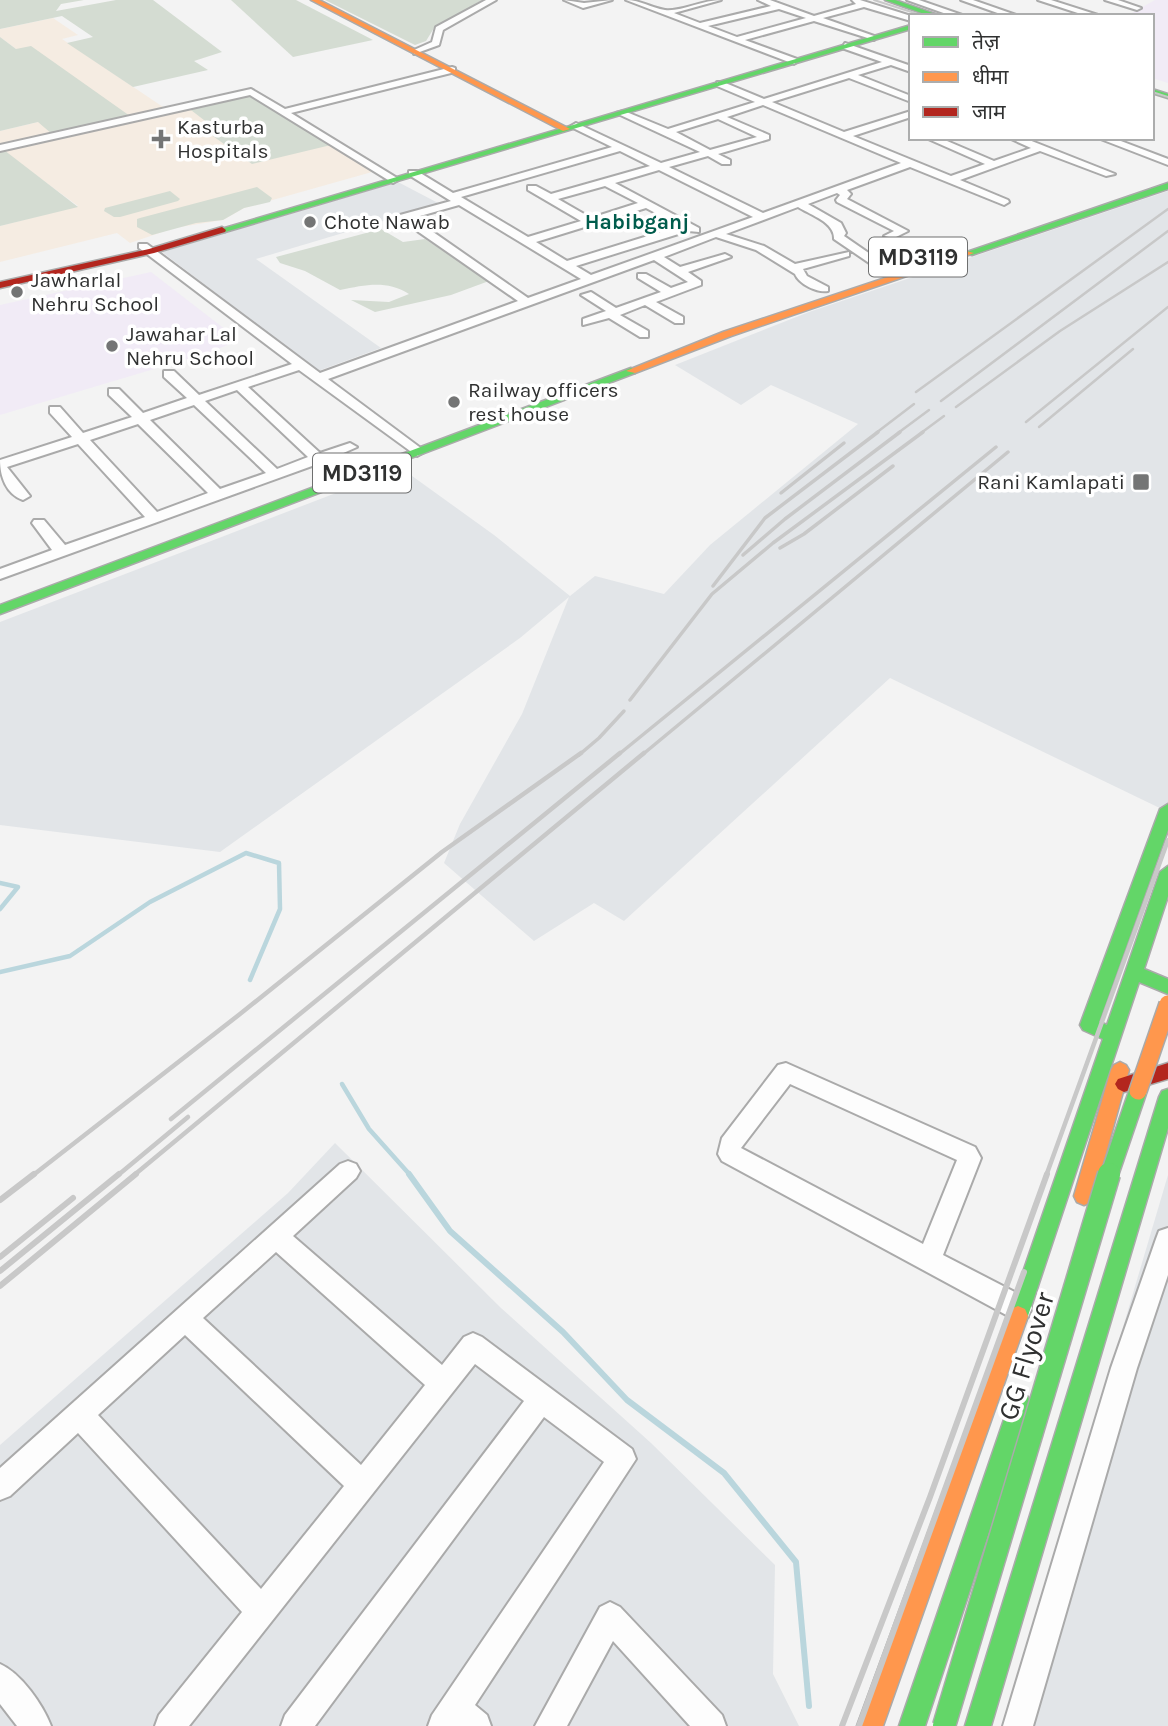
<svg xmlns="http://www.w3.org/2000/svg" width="1168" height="1726" viewBox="0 0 1168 1726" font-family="Karla,'Noto Sans Devanagari',sans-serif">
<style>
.built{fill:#e2e5e8}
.education{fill:#f1ebf6}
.medical{fill:#f5ece2}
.green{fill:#d4dcd2}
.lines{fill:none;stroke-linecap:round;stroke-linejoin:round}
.stream-far1{stroke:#bad6dd;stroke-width:4.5}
.stream{stroke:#bad6dd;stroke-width:6}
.street-casing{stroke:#aaa;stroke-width:4}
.fast-casing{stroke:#aaa;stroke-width:3}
.slow-casing{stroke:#aaa;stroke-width:3}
.jam-casing{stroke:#aaa;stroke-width:3}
.street{fill:#fdfdfd;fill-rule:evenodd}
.fast{fill:#63d668;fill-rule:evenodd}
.slow{fill:#ff974d;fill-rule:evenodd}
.jam{fill:#b3261e;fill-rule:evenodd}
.rail-far4{stroke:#c8c8c8;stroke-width:2}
.rail-far3{stroke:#c8c8c8;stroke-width:2.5}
.rail-far2{stroke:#c8c8c8;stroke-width:3.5}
.rail-far1{stroke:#c8c8c8;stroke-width:4.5}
.rail{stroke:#c8c8c8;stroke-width:6}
.fast-bridge-far1-casing{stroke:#aaa;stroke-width:20;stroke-linecap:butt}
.fast-bridge-casing{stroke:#aaa;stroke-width:25;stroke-linecap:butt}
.slow-bridge-casing{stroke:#aaa;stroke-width:20;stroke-linecap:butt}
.fast-bridge-far1{stroke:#63d668;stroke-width:17}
.fast-bridge{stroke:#63d668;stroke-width:22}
.slow-bridge{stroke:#ff974d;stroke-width:17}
.poi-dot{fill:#747575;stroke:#fff;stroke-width:2.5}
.labels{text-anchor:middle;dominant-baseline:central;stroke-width:7;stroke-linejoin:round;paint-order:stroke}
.far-poi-label{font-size:21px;fill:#303131;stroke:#fff;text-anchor:start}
.far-neighbourhood-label{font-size:21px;font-weight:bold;fill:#005c4c;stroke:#fff}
.shield{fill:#fff;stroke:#6e6f6f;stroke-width:2}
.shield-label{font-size:23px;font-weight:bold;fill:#303131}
.near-street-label{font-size:28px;fill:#303131;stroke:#fff}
</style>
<rect width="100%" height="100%" fill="#f3f3f3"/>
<!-- built -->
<g class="built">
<polygon points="398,182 440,204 256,259 381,348 318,371 162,252"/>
<polygon points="1168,191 1168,812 890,678 624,921 594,903 534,941 444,863 460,824 522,714 569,597 520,638 220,852 0,825 0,622 401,468 494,535 570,596 595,576 664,594 710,545 858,424 771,385 741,405 675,365 809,312"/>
<polygon points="335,1143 501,1308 651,1443 775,1565 773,1674 799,1726 0,1726 0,1445 288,1193"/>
<polygon points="1168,1175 1168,1726 1005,1726"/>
</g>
<!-- education -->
<g class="education">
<polygon points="1155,0 1168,0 1168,83 1152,78 1152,16 1127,16"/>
<polygon points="151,272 239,340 211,352 0,415 0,305"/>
</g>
<!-- medical -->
<polygon class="medical" points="53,18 78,35 62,39 169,111 256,97 372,172 244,208 223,220 174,228 130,243 117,233 0,262 0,226 78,206 0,149 0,131 38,122 16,49 0,37 0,29"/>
<!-- green -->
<g class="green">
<polygon points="0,0 84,0 61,4 56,11 116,0 153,0 222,52 194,61 208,70 133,87 67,43 93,37 62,16 0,29"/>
<polygon points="231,0 296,0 373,40 293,57"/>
<polygon points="325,0 482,0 434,28 426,41 415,45"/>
<polygon points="0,37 16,49 31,46 130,116 52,134 38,122 0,131"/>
<polygon points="241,95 256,97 331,145 252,164 203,129 213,127 187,107"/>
<polygon points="0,149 4,150 78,207 0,226"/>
<polygon points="257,187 272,198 270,202 244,208 223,220 196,223 152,235 137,227 137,219 140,218"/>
<polygon points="170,191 180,199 178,201 120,217 114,217 104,211 105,208"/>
<path d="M381 229 403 242 425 239 489 281 451 295 375 312 351 300 389 302 409 294C386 280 366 285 340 290L305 271 280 263 276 257Z"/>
</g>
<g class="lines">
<!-- stream-far1 -->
<g class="stream-far1">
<polyline points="0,883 18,887 0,909"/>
<polyline points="0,972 70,956 150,902 246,853 279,863 280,909 250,980"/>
<polyline points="342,1084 369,1129 411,1176"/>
</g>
<!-- stream -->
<polyline class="stream" points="409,1174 450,1231 563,1332 627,1400 724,1473 796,1562 809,1706"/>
<defs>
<g id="street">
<polygon points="486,0 496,0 443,30 439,45 414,54 414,50 432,42 436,27"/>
<polygon points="564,0 584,3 612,0 583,8"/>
<path d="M626 0C641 0 651 8 665 10 680 12 703 0 721 0L674 13 700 23 771 6 758 0H770L814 16 856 4 852 0H860L911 16V21L864 7 823 18 874 36V40L814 21 745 40 797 59 798 61 794 64ZM779 9 806 18 737 37 708 26Z"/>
<polygon points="907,0 919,0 965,16 952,16"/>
<polygon points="961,0 973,0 1019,16 1006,16"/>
<polygon points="1038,0 1051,0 1101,16 1087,16"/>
<polygon points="1105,0 1118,0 1141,8 1137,10"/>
<path d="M845 43 911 66V72L891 65 858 75 911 96V102L849 78 772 102 844 132 911 111V117L853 136 951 176 985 164 926 138H940L994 161 1031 148 1009 138H1024L1115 174 1106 176 1040 151 960 180 1008 200 1009 202 1004 205 910 167 847 190 851 194 847 199 908 231 894 238 884 236 894 231 837 202 836 200 840 195 837 193 808 204 841 223 846 233 844 236 889 267V271H881L834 239C835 223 813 216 798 207L726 234 764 246 795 264 849 252V256L803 269 807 276 828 287V291C817 293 799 284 795 274L756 250 716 237 664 257 680 267 725 254 731 257 688 272 701 281V285L656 302 683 317V323H675L645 305 620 315 648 331V337H640L609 318 583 325V319L606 311 581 295 591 292 616 308 661 292 638 278V274H646L671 288 688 282 654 260 328 379 422 449 424 452 417 456 299 370 248 387 320 453 350 443 357 447 323 462 0 579V569L52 550 32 523 34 520H44L65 545 145 517 78 444 7 467 30 496 23 500C6 494 0 476 0 460L72 437 50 413V407H60L83 433 132 417 109 395V389H119L143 413 187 398 164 377V371H174L199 395 292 364 139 248V244H147L320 373 518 301 400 219V215L451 201 409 175V171H417L453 193 612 147 573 128 571 126 576 123 661 163 700 152 616 113 624 111 668 129 755 102 717 86V82H723L764 99 882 62 842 48ZM763 105 901 163 763 213 669 167 708 156 722 164H730V160L718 154 769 139V135L727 117ZM718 119 757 137 710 150 676 132ZM620 151 650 166 551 194 536 186H528V190L581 221 528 237 461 197ZM659 170 753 217 591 275 576 266 688 231 699 232V228L615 183ZM605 186 638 203 591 218 558 199ZM459 205 581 279 528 298 413 218ZM646 208 680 226 567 261 536 242ZM237 390 308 457 277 469 205 401ZM194 405 266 473 220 489 150 420ZM138 424 208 493 157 512 90 440Z"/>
<polygon points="452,67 455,68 455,72 291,113 397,178 398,180 393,183 250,95 0,151 0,145 251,89 285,109"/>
<polygon points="1098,138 1113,138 1168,159 1168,165"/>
<path d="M786 1063 975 1147 981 1158 943 1255 1028 1299 1032 1308 1028 1317 1019 1320 1010 1317 722 1161 718 1154 722 1138 778 1065ZM790 1084 957 1160 923 1244 741 1148Z"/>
<path d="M348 1161 356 1164 360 1171 356 1178 293 1236 442 1365 464 1337 473 1333 482 1337 632 1449 636 1459 475 1705 487 1715 491 1726H428L432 1715 604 1462 544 1417 315 1726H281L285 1715 524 1401 475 1364 189 1726H155L159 1715 242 1612 78 1433 10 1496 0 1500V1468L340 1164ZM276 1252 425 1385 361 1465 203 1318ZM185 1335 344 1486 261 1589 98 1415Z"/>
<polygon points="1168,1228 1168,1275 1137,1368 1033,1726 1003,1726 1111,1368 1156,1239 1159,1231"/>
<polygon points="610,1602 620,1607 722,1715 726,1726 690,1726 613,1641 567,1726 535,1726 600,1607"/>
<path d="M0 1664C21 1673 43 1705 51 1726H17L0 1704Z"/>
</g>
<g id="fast">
<polygon points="885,0 895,0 941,16 930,16"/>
<polygon points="911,25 911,29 225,232 218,230"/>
<polygon points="1152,89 1168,94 1168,98 1152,93"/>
<polygon points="1168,183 1168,189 972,255 964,253"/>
<polygon points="631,368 636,371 635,373 0,614 0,605"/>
<polygon points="1168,804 1168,830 1099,1022 1107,1025 1160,872 1168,866 1168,896 1144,969 1168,979 1168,994 1139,982 1028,1316 1025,1323 1018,1326 1011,1323 1008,1316 1103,1039 1083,1030 1080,1025 1160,809"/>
<polygon points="1168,1089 1168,1128 991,1726 965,1726 1159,1097 1162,1091"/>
<polygon points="1020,1394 1028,1397 1031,1405 925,1726 899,1726 1009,1405 1012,1397"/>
</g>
<g id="slow">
<polygon points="311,0 319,0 570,129 563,131"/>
<polygon points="966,251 974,253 731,336 635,373 626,371 723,332"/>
<polygon points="1120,1062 1126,1065 1129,1070 1094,1196 1091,1202 1084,1205 1077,1202 1074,1196 1111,1070 1114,1065"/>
<polygon points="1018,1306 1025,1309 1028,1316 883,1726 857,1726 1008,1316 1011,1309"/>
</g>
<g id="jam">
<polygon points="222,227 226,230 225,232 154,253 0,288 0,282 149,249"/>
<polygon points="1168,1063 1168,1079 1124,1092 1118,1089 1115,1084 1118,1079"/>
</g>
</defs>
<!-- street casing -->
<use href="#street" class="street-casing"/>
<!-- fast casing -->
<use href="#fast" class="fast-casing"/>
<!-- slow casing -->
<use href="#slow" class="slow-casing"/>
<!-- jam casing -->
<use href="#jam" class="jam-casing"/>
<!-- street -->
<use href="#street" class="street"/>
<!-- fast -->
<use href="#fast" class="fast"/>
<!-- slow -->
<use href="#slow" class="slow"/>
<!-- jam -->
<use href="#jam" class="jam"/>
<!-- rail-far4 -->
<g class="rail-far4">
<polyline points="874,0 924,16"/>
<polyline points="1152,92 1168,97"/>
</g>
<!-- rail-far3 -->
<g class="rail-far3">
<polyline points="916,392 1168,209"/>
<polyline points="941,401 1168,231"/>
<polyline points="956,407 1060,331 1168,262"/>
<polyline points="1026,422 1168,307"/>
<polyline points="1039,427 1133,349"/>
<polyline points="876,433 914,404"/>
<polyline points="898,433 929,410"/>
<polyline points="921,433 944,416"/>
</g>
<!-- rail-far2 -->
<g class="rail-far2">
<polyline points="781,493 844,443"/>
<polyline points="780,548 804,534 893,466"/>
<polyline points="743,555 785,519 900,432"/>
<polyline points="713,586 765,518 878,432"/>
<polyline points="630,700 712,594 773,543 923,432"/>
<polyline points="579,755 599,738 624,711"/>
<polyline points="618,755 996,447"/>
<polyline points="642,755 1008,452"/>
</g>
<!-- rail-far1 -->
<g class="rail-far1">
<polyline points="171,1119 620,753"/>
<polyline points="32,1176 240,1014 442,852 581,753"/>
<polyline points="117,1176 188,1117"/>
<polyline points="133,1176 644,753"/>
<polyline points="1046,1176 1168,840"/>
</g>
<!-- rail -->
<g class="rail">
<polyline points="0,1200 34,1174"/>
<polyline points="0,1257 73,1198"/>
<polyline points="0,1271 119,1174"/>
<polyline points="0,1286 136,1174"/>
<polyline points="842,1726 930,1497 1047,1174"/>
<polyline points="859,1726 1024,1272"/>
</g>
<defs>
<polyline id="fast-bridge-far1" points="1109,1176 1138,1091"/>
<polyline id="fast-bridge" points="944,1726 1109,1174"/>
<polyline id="slow-bridge" points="1138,1091 1168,1004"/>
</defs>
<!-- fast-bridge-far1 casing -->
<use href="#fast-bridge-far1" class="fast-bridge-far1-casing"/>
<!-- fast-bridge casing -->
<use href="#fast-bridge" class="fast-bridge-casing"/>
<!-- slow-bridge casing -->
<use href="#slow-bridge" class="slow-bridge-casing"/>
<!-- fast-bridge-far1 -->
<use href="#fast-bridge-far1" class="fast-bridge-far1"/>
<!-- fast-bridge -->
<use href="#fast-bridge" class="fast-bridge"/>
<!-- slow-bridge -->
<use href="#slow-bridge" class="slow-bridge"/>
</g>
<!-- markers -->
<g class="poi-dot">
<path d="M157.5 128.5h7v7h7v7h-7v7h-7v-7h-7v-7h7z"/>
<circle cx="310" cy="222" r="7"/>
<circle cx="17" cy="292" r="7"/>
<circle cx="112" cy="346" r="7"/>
<circle cx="454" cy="402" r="7"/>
<rect x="1132" y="473" width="18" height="18" rx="3.5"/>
</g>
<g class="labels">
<!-- far-poi labels -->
<g class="far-poi-label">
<text x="177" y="127">Kasturba<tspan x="177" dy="24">Hospitals</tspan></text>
<text x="324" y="222">Chote Nawab</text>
<text x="31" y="280">Jawharlal<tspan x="31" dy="24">Nehru School</tspan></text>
<text x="126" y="334">Jawahar Lal<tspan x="126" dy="24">Nehru School</tspan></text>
<text x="468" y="390">Railway officers<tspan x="468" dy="24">rest house</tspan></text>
<text x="1125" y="482" text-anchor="end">Rani Kamlapati</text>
</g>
<!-- far-neighbourhood labels -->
<g class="far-neighbourhood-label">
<text x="637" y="222">Habibganj</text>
</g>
<!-- shield labels -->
<g class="shield">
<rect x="869" y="237.5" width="98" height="39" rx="5"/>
<rect x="313" y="453.5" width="98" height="39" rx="5"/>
</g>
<g class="shield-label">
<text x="918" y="257">MD3119</text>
<text x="362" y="473">MD3119</text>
</g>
<!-- near-street labels -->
<g class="near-street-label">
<text transform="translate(1026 1356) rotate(-73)">GG Flyover</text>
</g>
</g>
<!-- legend -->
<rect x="909" y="14" width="245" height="126" fill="#ffffff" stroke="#acadad" stroke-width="2"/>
<rect x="923" y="37" width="35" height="10" fill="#63d668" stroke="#acadad" stroke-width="2"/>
<text x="972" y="49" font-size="21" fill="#303131">तेज़</text>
<rect x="923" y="72" width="35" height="10" fill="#ff974d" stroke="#acadad" stroke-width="2"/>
<text x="972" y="84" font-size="21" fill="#303131">धीमा</text>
<rect x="923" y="107" width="35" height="10" fill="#b3261e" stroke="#acadad" stroke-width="2"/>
<text x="972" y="119" font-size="21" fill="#303131">जाम</text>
</svg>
